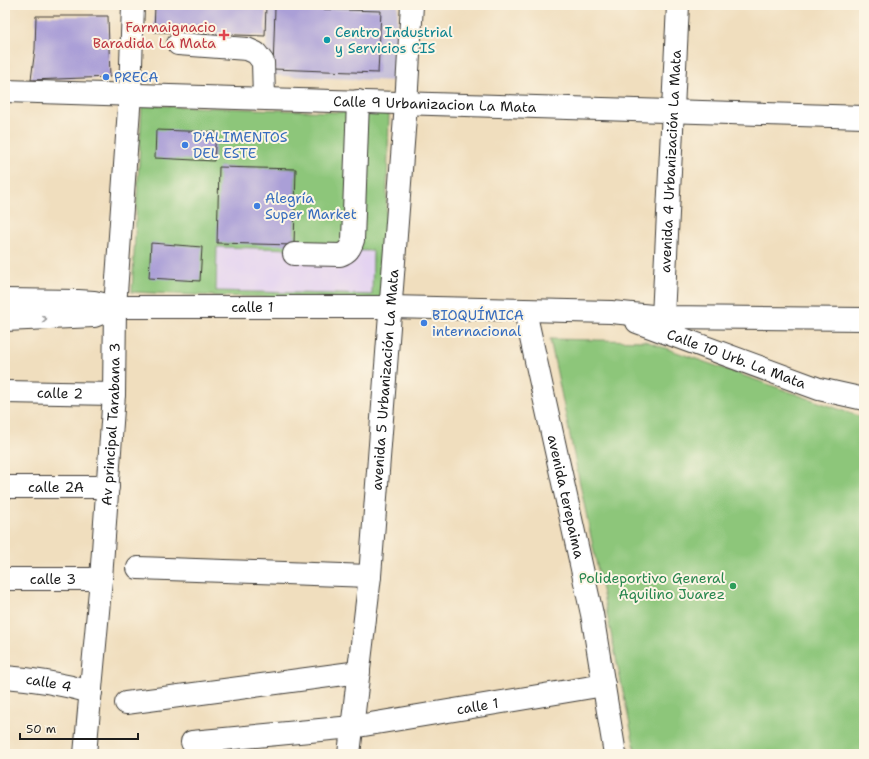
<svg xmlns="http://www.w3.org/2000/svg" width="869" height="759" viewBox="0 0 869 759" font-family="'Shantell Sans',sans-serif">
<style>
.built{fill:#e4d3f1}
.industrial{fill:#c6c0d9}
.green{fill:#8dc67a;stroke:#54714b;fill-rule:evenodd}
.building{fill:#aa9fd7}
.lines{fill:none;stroke-linecap:round;stroke-linejoin:round}
.minor-casing{stroke:#3c3934;stroke-width:24}
.minor{stroke:#fff;stroke-width:22}
.oneway{stroke:#999}
.health-dot{fill:#e0444e;stroke:#fcf5e5;stroke-width:1.5}
.culture-dot{fill:#0f9aa8;stroke:#fcf5e5;stroke-width:1.5}
.shop-dot{fill:#3f7fe0;stroke:#fcf5e5;stroke-width:1.5}
.leisure-dot{fill:#2e9e5b;stroke:#fcf5e5;stroke-width:1.5}
.labels{text-anchor:middle;dominant-baseline:central;stroke-width:4;stroke-linejoin:round;paint-order:stroke}
.health-label{font-size:14px;fill:#be3a42;stroke:#fcf5e5;text-anchor:end}
.culture-label{font-size:14px;fill:#0d838f;stroke:#fcf5e5;text-anchor:start}
.shop-label{font-size:14px;fill:#366cbe;stroke:#fcf5e5;text-anchor:start}
.street-label{font-size:14px;fill:#1c1c1c;stroke:#fcf5e5}
.leisure-label{font-size:14px;fill:#27864d;stroke:#fcf5e5;text-anchor:end}
</style>
<rect width="100%" height="100%" fill="#fcf5e5"/>
<filter id="ink" filterUnits="userSpaceOnUse"><feTurbulence type="fractalNoise" baseFrequency=".025" numOctaves="2"/><feDisplacementMap in="SourceGraphic" scale="8" xChannelSelector="R" yChannelSelector="G"/><feConvolveMatrix kernelMatrix="1 2 1 2 8 2 1 2 1" color-interpolation-filters="sRGB"/></filter>
<filter id="wash" filterUnits="userSpaceOnUse"><feTurbulence type="fractalNoise" baseFrequency=".012" numOctaves="4" result="noise"/><feDisplacementMap in="SourceGraphic" scale="16" xChannelSelector="R" yChannelSelector="G"/><feGaussianBlur stdDeviation="0.9" result="paint"/><feColorMatrix in="noise" values="0 0 0 0 0 0 0 0 0 0 0 0 0 0 0 0 0 1.4 0 .05"/><feComposite in="paint" operator="in"/></filter>
<g filter="url(#wash)">
<rect width="100%" height="100%" fill="#f0debe"/>
<!-- built -->
<polygon class="built" points="217,247 373,251 372,295 216,291"/>
<!-- industrial -->
<polygon class="industrial" points="268,5 398,5 395,81 265,75"/>
<!-- green -->
<g class="green">
<path d="M142 105 389 114 384 300 216 296 132 292ZM220 167 296 169 294 245ZM217 247 373 251 372 295 216 291Z"/>
<polygon points="550,339 645,341 864,418 864,754 636,754"/>
</g>
<g id="blocks">
<!-- building -->
<g class="building">
<polygon points="155,5 266,5 265,36 154,32"/>
<polygon points="275,8 381,11 378,73 273,69"/>
<polygon points="36,16 108,16 110,77 31,80 35,49"/>
<polygon points="156,130 216,132 214,161 155,158"/>
<polygon points="219,167 296,169 294,245 217,243"/>
<polygon points="151,243 202,247 200,281 149,278"/>
</g>
</g>
</g>
<g filter="url(#ink)">
<use href="#blocks" fill-opacity="0" stroke="#3c3934" stroke-width="1"/>
<g class="lines">
<defs>
<g id="minor">
<polyline points="178,44 247,49 256,53 263,62 264,98"/>
<path id="s1" d="M5 91 864 117"/>
<path d="M294 254 340 255C348 252 350 249 353 240L358 101"/>
<path id="s2" d="M5 300 78 301 94 302 115 307H390L611 312 663 317 864 319"/>
<path id="s3" d="M525 311 592 614 615 754"/>
<path id="s4" d="M663 317 678 5"/>
<polyline points="5,320 94,316 112,309"/>
<path id="s5" d="M637 322 819 389 864 399"/>
<path id="s6" d="M5 392 114 394"/>
<path id="s7" d="M5 487H108"/>
<polyline points="138,568 370,576"/>
<path id="s8" d="M5 579H101"/>
<path id="s9" d="M5 677C35 679 62 684 91 692"/>
<polyline points="126,703 359,672"/>
<path id="s10" d="M192 742 352 727 604 685"/>
<path id="s11" d="M85 754 101 579 114 394 115 307 130 94 133 5"/>
<path id="s12" d="M349 754 370 576 406 104 412 5"/>
</g>
</defs>
<!-- minor casing -->
<use href="#minor" class="minor-casing"/>
<!-- minor -->
<use href="#minor" class="minor"/>
</g>
<!-- one-way arrows -->
<defs><path id="oneway-chevron" d="M-2-3.5L2.5 0L-2 3.5" fill="none" stroke-width="1.6" stroke-linecap="round" stroke-linejoin="round"/></defs>
<use class="oneway" href="#oneway-chevron" transform="translate(44 319) rotate(-1)"/>
</g>
<!-- markers -->
<path class="health-dot" d="M222 29h4v4h4v4h-4v4h-4v-4h-4v-4h4z"/>
<circle class="culture-dot" cx="327" cy="40" r="4"/>
<g class="shop-dot">
<circle cx="106" cy="77" r="4"/>
<circle cx="185" cy="145" r="4"/>
<circle cx="257" cy="206" r="4"/>
<circle cx="424" cy="323" r="4"/>
</g>
<circle class="leisure-dot" cx="733" cy="586" r="4"/>
<g class="labels">
<!-- health labels -->
<g class="health-label">
<text x="216" y="27">Farmaignacio<tspan x="216" dy="16">Baradida La Mata</tspan></text>
</g>
<!-- culture labels -->
<g class="culture-label">
<text x="335" y="32">Centro Industrial<tspan x="335" dy="16">y Servicios CIS</tspan></text>
</g>
<!-- shop labels -->
<g class="shop-label">
<text x="114" y="77">PRECA</text>
<text x="193" y="137">D'ALIMENTOS<tspan x="193" dy="16">DEL ESTE</tspan></text>
<text x="265" y="198">Alegría<tspan x="265" dy="16">Super Market</tspan></text>
<text x="432" y="315">BIOQUÍMICA<tspan x="432" dy="16">internacional</tspan></text>
</g>
<!-- street labels -->
<g class="street-label">
<text stroke="none"><textPath href="#s1" startOffset="430">Calle 9 Urbanizacion La Mata</textPath></text>
<text stroke="none"><textPath href="#s4" startOffset="156">avenida 4 Urbanización La Mata</textPath></text>
<text stroke="none"><textPath href="#s2" startOffset="248">calle 1</textPath></text>
<text stroke="none"><textPath href="#s5" startOffset="106">Calle 10 Urb. La Mata</textPath></text>
<text stroke="none"><textPath href="#s12" startOffset="376">avenida 5 Urbanización La Mata</textPath></text>
<text stroke="none"><textPath href="#s6" startOffset="55">calle 2</textPath></text>
<text stroke="none"><textPath href="#s11" startOffset="331">Av principal Tarabana 3</textPath></text>
<text stroke="none"><textPath href="#s7" startOffset="51">calle 2A</textPath></text>
<text stroke="none"><textPath href="#s3" startOffset="190">avenida terepaima</textPath></text>
<text stroke="none"><textPath href="#s8" startOffset="48">calle 3</textPath></text>
<text stroke="none"><textPath href="#s9" startOffset="44">calle 4</textPath></text>
<text stroke="none"><textPath href="#s10" startOffset="288">calle 1</textPath></text>
</g>
<!-- leisure labels -->
<g class="leisure-label">
<text x="725" y="578">Polideportivo General<tspan x="725" dy="16">Aquilino Juarez</tspan></text>
</g>
</g>
<!-- margin -->
<rect width="869" height="759" fill="none" stroke="#fcf5e5" stroke-width="20"/>
<!-- scale -->
<path d="M20 733v6h118v-6" fill="none" stroke="#1c1c1c" stroke-width="2"/>
<text x="26" y="733" font-size="12" fill="#1c1c1c" stroke="#fcf5e5" stroke-width="3" paint-order="stroke">50 m</text>
</svg>
